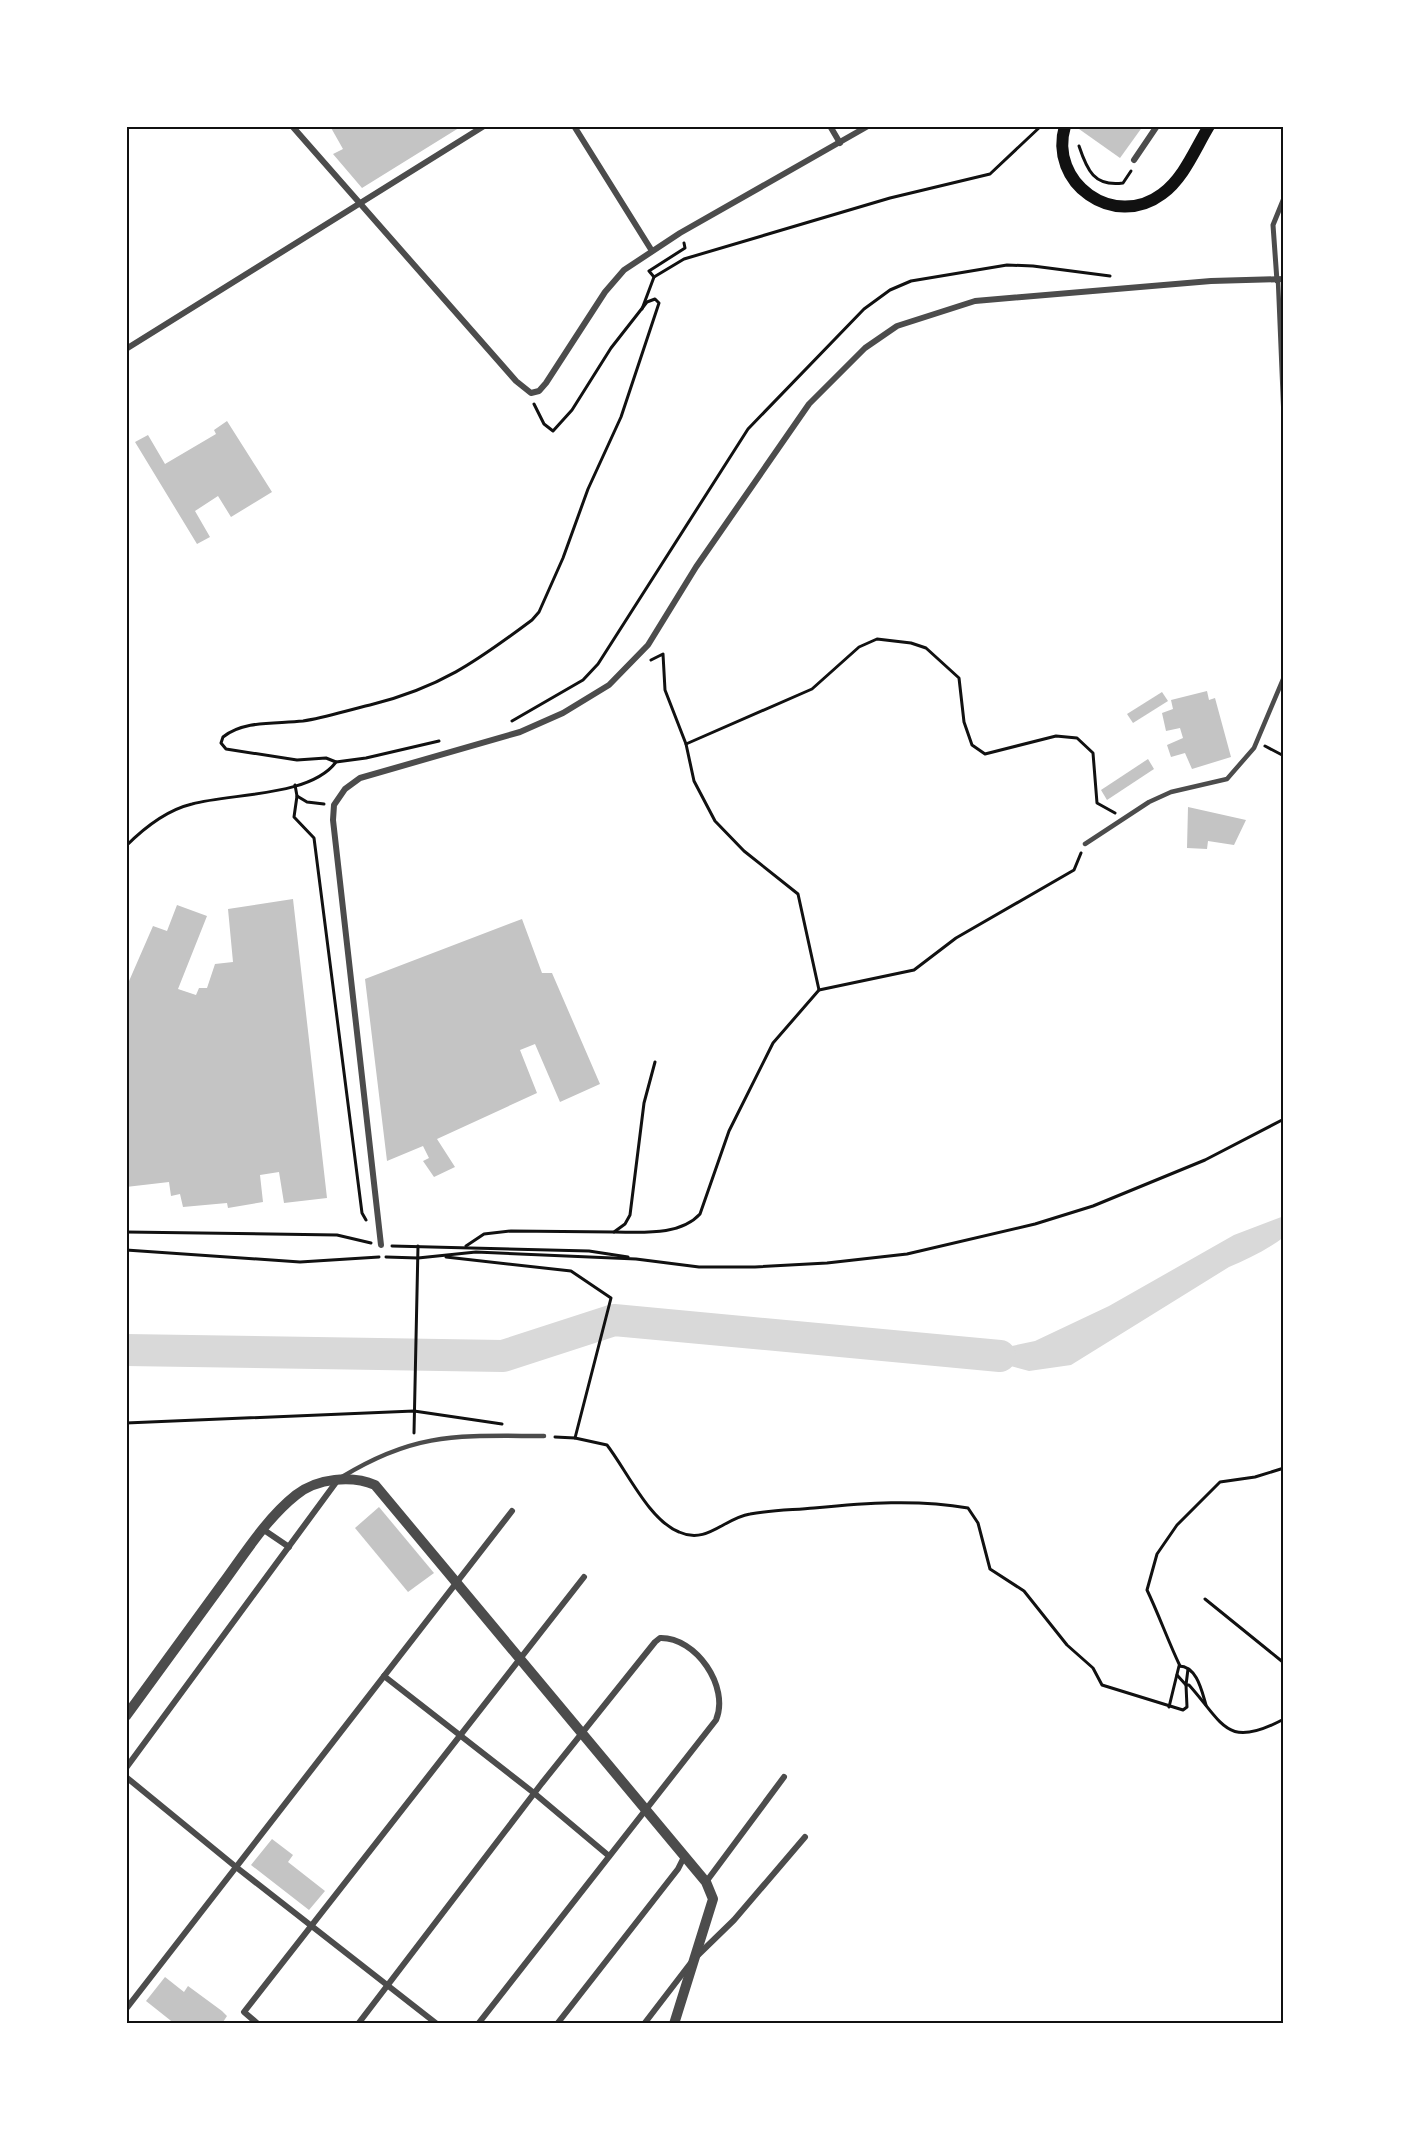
<svg xmlns="http://www.w3.org/2000/svg" width="1410" height="2150" viewBox="0 0 1410 2150" font-family="Montserrat,sans-serif">
<style>
.water{fill:#d9d9d9}
.lines{fill:none;stroke-linecap:round;stroke-linejoin:round}
.river{stroke:#d9d9d9;stroke-width:32}
.building{fill:#c4c4c4}
.path{stroke:#111;stroke-width:3}
.service{stroke:#4c4c4c;stroke-width:4.5}
.pedestrian{stroke:#4c4c4c;stroke-width:5}
.minor{stroke:#4c4c4c;stroke-width:6}
.tertiary{stroke:#4c4c4c;stroke-width:10}
.secondary{stroke:#111;stroke-width:12}
.neatline{fill:none;stroke:#111;stroke-width:2}
</style>
<rect width="100%" height="100%" fill="#fff"/>
<!-- water -->
<path class="water" d="M1284 1216V1237C1267 1250 1248 1259 1229 1267L1071 1365 1029 1371 959 1352 993 1350 1035 1341 1109 1306 1234 1235Z"/>
<g class="lines">
<!-- river -->
<polyline class="river" points="126,1350 503,1356 614,1320 1000,1356"/>
</g>
<!-- building -->
<g class="building">
<polygon points="330,126 462,126 362,188 333,154 343,149"/>
<polygon points="1081,126 1143,126 1120,158 1079,129"/>
<polygon points="227,421 272,492 231,517 218,496 195,511 210,537 197,544 135,442 148,435 165,464 216,434 214,430"/>
<polygon points="1207,691 1209,700 1215,698 1231,757 1192,769 1185,753 1171,757 1167,745 1183,738 1180,728 1166,731 1162,713 1173,709 1171,700"/>
<polygon points="1162,692 1168,701 1133,723 1127,714"/>
<polygon points="1148,759 1154,769 1107,800 1101,790"/>
<polygon points="1188,807 1246,820 1234,845 1208,841 1207,849 1187,848"/>
<polygon points="293,899 327,1198 284,1203 279,1172 260,1175 263,1202 228,1208 227,1203 183,1207 180,1194 171,1196 169,1182 126,1187 126,988 153,926 167,931 177,905 207,916 178,989 196,995 199,988 207,988 215,964 233,962 228,909"/>
<polygon points="522,919 542,973 552,973 600,1084 560,1102 535,1044 520,1050 537,1093 437,1139 455,1167 434,1177 423,1161 429,1158 423,1146 387,1161 365,979"/>
<polygon points="379,1507 434,1573 408,1592 355,1528"/>
<polygon points="272,1839 293,1855 288,1862 325,1891 309,1910 251,1865"/>
<polygon points="165,1977 184,1992 188,1986 222,2011 227,2016 223,2022 225,2024 175,2024 146,2001"/>
</g>
<g class="lines">
<!-- path -->
<g class="path">
<path d="M1079 146C1087 170 1094 187 1123 183L1131 171"/>
<polyline points="654,277 649,271 685,248 684,243"/>
<polyline points="642,309 654,277 684,259 890,198 990,174 1041,126"/>
<polyline points="651,660 663,654 665,690 686,744 694,781 715,821 744,851 798,894 819,990"/>
<polyline points="512,721 583,680 598,664 748,429 864,309 890,290 911,281 1007,265 1033,266 1110,276"/>
<polyline points="686,744 812,689 859,647 877,639 911,643 926,648 959,678 964,722 972,745 985,754 1056,736 1077,738 1093,753 1097,803 1115,813"/>
<polyline points="1265,746 1284,756"/>
<path d="M336 762 326 758 297 760 226 749 221 743 223 737C244 720 276 724 303 721 325 718 348 710 370 705 439 688 476 662 532 620L539 612 563 558 588 489 621 417 659 303 655 299 647 302 611 348 572 410 553 431 544 424 534 404"/>
<polyline points="295,785 297,796 294,817 314,838 362,1213 366,1220"/>
<polyline points="297,796 307,802 324,804"/>
<path d="M126 846C144 828 167 810 192 804 232 793 310 797 336 762L366 758 439 741"/>
<polyline points="126,1232 337,1235 371,1243"/>
<path d="M614 1232C642 1232 680 1236 700 1214L729 1131 773 1043 819 990 914 970 956 938 1074 870 1081 853"/>
<polyline points="392,1246 589,1251 628,1257"/>
<polyline points="466,1246 484,1234 511,1231 614,1232 625,1224 630,1215 644,1103 655,1062"/>
<polyline points="126,1250 300,1262 379,1257"/>
<polyline points="386,1257 418,1258 476,1252 636,1259 699,1267 755,1267 827,1263 907,1254 1035,1224 1093,1206 1205,1160 1284,1119"/>
<polyline points="446,1257 571,1271 611,1298 575,1438"/>
<polyline points="126,1423 414,1411 502,1424"/>
<polyline points="414,1433 418,1246"/>
<path d="M555 1437 575 1438 607 1445C627 1471 649 1520 679 1532 707 1545 724 1518 750 1514 771 1510 793 1510 814 1508 865 1503 917 1499 968 1508L978 1523 990 1569 1024 1591 1067 1645 1093 1668 1102 1685 1183 1710 1187 1707 1186 1685H1189C1224 1724 1226 1750 1284 1719"/>
<polyline points="1205,1599 1284,1663"/>
<path d="M1180 1666C1168 1641 1159 1615 1147 1590L1157 1554 1177 1525 1220 1482 1255 1477 1284 1468"/>
<polyline points="1177,1675 1186,1685 1188,1669"/>
<path d="M1169 1707 1179 1666C1197 1666 1202 1692 1206 1705"/>
</g>
<!-- service -->
<g class="service">
<polyline points="1278,281 1284,425"/>
<polyline points="1085,844 1149,802 1171,792 1227,779 1254,748 1284,677"/>
<path d="M342 1477C417 1431 460 1436 544 1436"/>
</g>
<!-- pedestrian -->
<polyline class="pedestrian" points="1277,281 1273,225 1284,198"/>
<!-- minor -->
<g class="minor">
<polyline points="292,126 516,381 531,393 539,391 546,383 605,292 624,270 680,233 868,126"/>
<polyline points="574,126 652,251"/>
<polyline points="830,126 840,143"/>
<polyline points="1134,160 1157,126"/>
<polyline points="126,349 484,126"/>
<polyline points="381,1245 333,820 334,805 345,789 360,778 520,732 563,713 609,685 648,645 696,567 809,404 865,348 897,326 975,301 1211,281 1284,279"/>
<polyline points="264,1530 289,1547"/>
<polyline points="384,1676 534,1793 609,1856"/>
<polyline points="126,1768 337,1481"/>
<polyline points="126,1777 236,1867 437,2024"/>
<polyline points="706,1882 784,1777"/>
<polyline points="697,1956 734,1920 805,1837"/>
<polyline points="126,2009 512,1511"/>
<polyline points="258,2024 244,2012 584,1577"/>
<path d="M358 2024 542 1783 655 1642 660 1638C696 1637 730 1687 716 1720L478 2024"/>
<polyline points="557,2024 678,1869 684,1857"/>
<polyline points="644,2024 690,1964"/>
</g>
<!-- tertiary -->
<path class="tertiary" d="M126 1716C158 1672 191 1627 223 1583 245 1553 267 1518 296 1495 317 1478 352 1475 375 1485L706 1882 713 1899 674 2024"/>
<!-- secondary -->
<path class="secondary" d="M1065 126C1048 183 1114 230 1162 194 1184 178 1195 149 1209 126"/>
</g>
<!-- border -->
<rect width="1410" height="2150" fill="none" stroke="#ffffff" stroke-width="255"/>
<rect x="128" y="128" width="1154" height="1894" class="neatline"/>
</svg>
